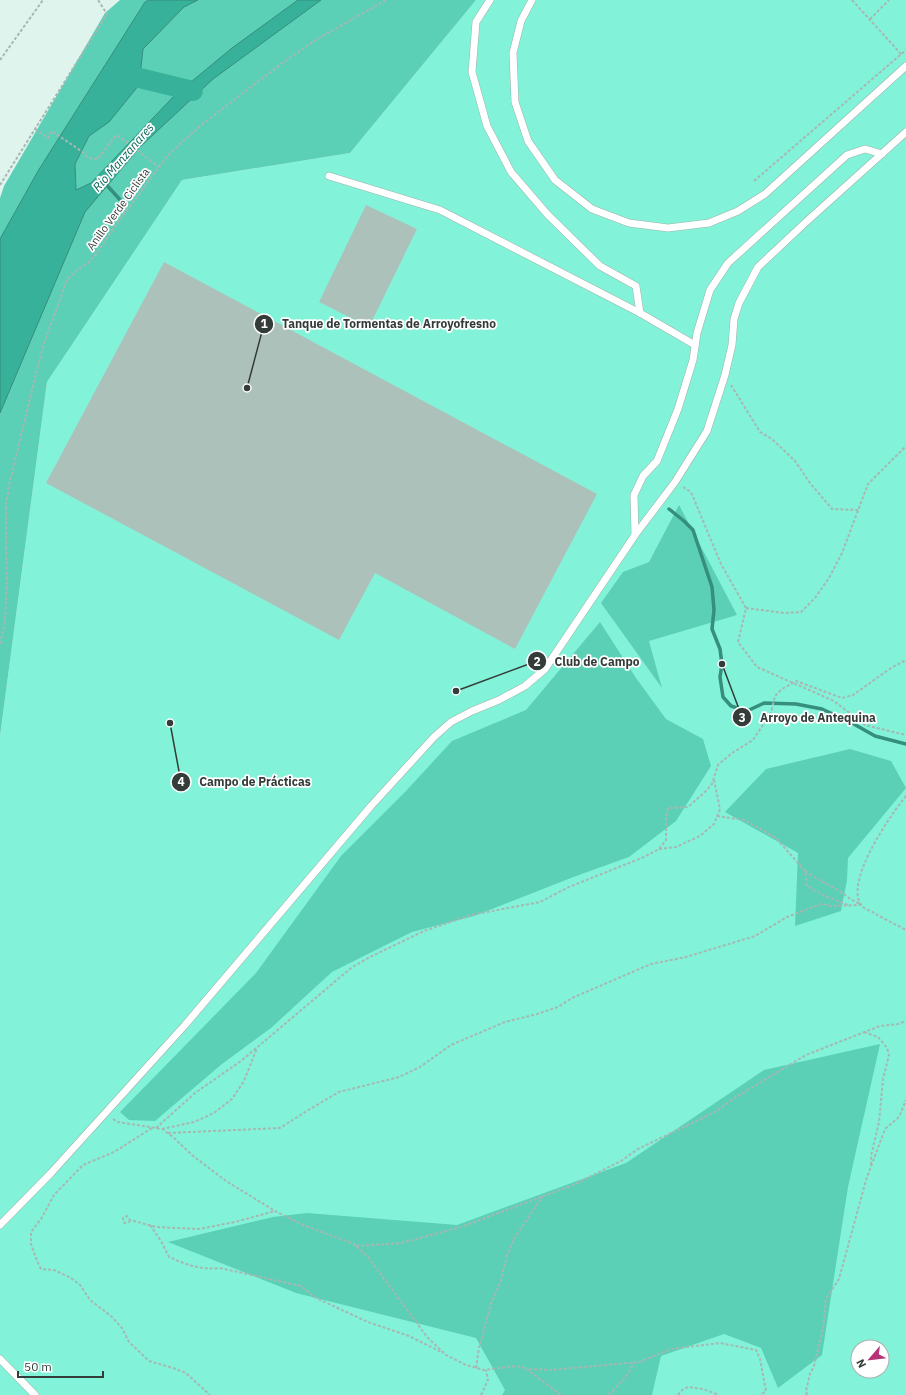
<svg xmlns="http://www.w3.org/2000/svg" width="906" height="1395" viewBox="0 0 906 1395" font-family="'IBM Plex Sans',sans-serif">
<style>
.green{fill:#82f3d9;fill-rule:evenodd}
.forest{fill:#5cd0b7}
.water{fill:#37b199;stroke:#368e7c}
.lines{fill:none;stroke-linecap:round;stroke-linejoin:round}
.stream{stroke:#368e7c;stroke-width:3.5}
.river{stroke:#37b199;stroke-width:20}
.building{fill:#adc1bb}
.service-casing{stroke:#9eb2ac;stroke-width:8}
.path{stroke:#a7b7b2;stroke-width:2;stroke-dasharray:3 2;stroke-linecap:butt}
.service{stroke:#fff;stroke-width:7}
.labels{text-anchor:middle;dominant-baseline:central;stroke-width:3.5;stroke-linejoin:round;paint-order:stroke}
.street-label{font-size:11px;fill:#343c39;stroke:#fff}
.water-label{font-size:12px;font-style:italic;fill:#006656;stroke:#fff}
.leader{fill:none;stroke:#343c39;stroke-width:1.5}
.callout-dot{fill:#343c39;stroke:#fff;stroke-width:1.5}
.mark-label{font-size:12px;text-anchor:middle;font-weight:bold;fill:#fff}
.callout-label{font-size:12px;text-anchor:middle;font-weight:bold;fill:#343c39;stroke:#fff;stroke-width:3.5;stroke-linejoin:round;paint-order:stroke}
</style>
<rect width="100%" height="100%" fill="#e0f4ee"/>
<!-- green -->
<path class="green" d="M476 0H906V1395H0V736L47 382 182 180 350 153ZM858 1347H882V1371H858Z"/>
<!-- forest -->
<g class="forest">
<polygon points="120,0 476,0 350,153 182,180 47,382 0,736 0,198 4,186 105,13"/>
<polygon points="679,505 737,615 649,641 662,688 601,603 623,572 649,562"/>
<polygon points="600,622 636,678 666,719 703,739 711,766 676,821 629,857 576,876 474,916 412,932 332,972 271,1028 222,1064 155,1121 129,1120 120,1112 256,973 341,856 406,791 452,741 526,710"/>
<polygon points="850,749 891,761 906,788 848,858 847,880 841,911 795,926 798,853 725,812 766,769"/>
<polygon points="880,1044 848,1187 822,1355 778,1388 761,1348 724,1334 661,1356 652,1395 502,1395 505,1390 476,1338 296,1293 168,1242 273,1217 307,1213 457,1225 626,1163 764,1070"/>
</g>
<!-- water -->
<polygon class="water" points="149,0 198,0 184,7 143,49 139,85 109,122 89,136 75,164 76,190 91,183 174,96 232,48 298,0 321,0 213,79 140,147 85,212 0,413 0,239 38,171 145,2"/>
<g class="lines">
<!-- stream -->
<g class="stream">
<polyline points="104,182 122,202"/>
<polyline points="669,509 684,521 693,530 712,587 714,610 712,629 720,649 722,664 720,677 723,697 731,706 747,711 764,703 796,704 822,709 852,723 875,736 906,744"/>
</g>
<!-- river -->
<polyline class="river" points="115,72 193,91"/>
</g>
<!-- building -->
<g class="building">
<polygon points="366,205 417,229 369,327 319,302"/>
<polygon points="164,262 597,494 515,649 375,573 339,640 46,483"/>
</g>
<g class="lines">
<defs>
<g id="service">
<polyline points="490,0 476,22 472,72 487,126 511,172 548,215 600,266 636,286 640,313"/>
<polyline points="532,0 521,21 513,53 515,102 528,141 555,180 592,209 629,223 668,228 709,223 738,211 765,194 906,66"/>
<polyline points="329,176 440,210 640,313 695,345"/>
<polyline points="635,535 634,495 643,476 657,461 678,409 693,360 697,333 710,290 728,263 847,155 865,149 882,154"/>
<polyline points="0,1225 51,1173 185,1025 371,806 434,737 451,722 472,711 499,700 525,686 545,669 635,535 675,482 707,431 725,375 732,345 734,319 739,303 758,267 806,222 906,132"/>
<polyline points="0,1359 35,1395"/>
</g>
</defs>
<!-- service casing -->
<use href="#service" class="service-casing"/>
<!-- path -->
<g class="path">
<polyline points="852,0 901,54"/>
<polyline points="870,19 889,0"/>
<polyline points="0,60 43,0"/>
<path d="M35 129 48 138 52 131 84 153 88 158 97 159C105 152 109 142 117 135L159 167"/>
<polyline points="754,181 906,50"/>
<polyline points="0,185 107,14 98,0"/>
<polyline points="731,385 760,432 772,439 795,461 810,483 832,509 858,510"/>
<polyline points="683,487 691,492 721,564 746,608 738,642 757,667 834,701 865,725 906,735"/>
<polyline points="746,608 784,613 801,612 815,598 829,578 842,553 868,484 906,446"/>
<polyline points="0,644 5,622 7,576 6,548 6,502 11,477 37,369 44,343 67,280 78,269 88,263 97,253 113,229 168,155 200,126 281,64 314,41 386,0"/>
<path d="M906 796C891 814 841 886 863 907 865 909 871 911 874 913 884 919 895 924 906 930"/>
<polyline points="717,816 744,820 776,838 805,871 807,886 825,896 848,905"/>
<polyline points="659,849 676,847 700,836 714,824 720,809 714,780"/>
<path d="M805 871C815 878 825 883 836 889 845 894 851 901 861 904"/>
<polyline points="864,1032 878,1037 887,1048 889,1055 883,1079 879,1122 871,1156 871,1166"/>
<polyline points="113,1119 118,1122 162,1129 173,1137 193,1156 226,1181 275,1211 303,1225 354,1244 368,1257 427,1337 446,1355 466,1365 484,1370 515,1366 525,1368 561,1395"/>
<polyline points="152,1128 114,1152 83,1165 54,1195 41,1219 31,1232 31,1244 37,1261 41,1269 54,1270 71,1278 80,1285 90,1300 111,1316 122,1328 129,1342 149,1361 173,1368 186,1373 210,1395"/>
<polyline points="156,1128 195,1093 241,1061 351,968 370,957 424,931 471,915 540,902 569,887 644,857 659,849 666,840 666,817 668,808 688,807 704,793 712,784 718,765 732,753 753,740 771,713 775,696 782,689 796,681 842,698 853,695 891,668 906,660"/>
<polyline points="162,1129 194,1122 214,1113 232,1099 244,1081 257,1048"/>
<polyline points="168,1133 280,1128 310,1109 339,1092 399,1077 420,1067 451,1045 505,1022 537,1014 558,1007 572,998 651,964 686,957 755,936 787,917 821,904 831,906 862,905"/>
<polyline points="130,1220 129,1222 124,1223 123,1218 127,1216 130,1220 156,1227 199,1229 235,1222 275,1211"/>
<path d="M150 1225 161 1241 169 1257C187 1265 200 1270 220 1268L301 1286 316 1298 368 1322 409 1336 443 1353"/>
<polyline points="356,1246 401,1243 461,1227 573,1185 621,1161 638,1149 715,1112 733,1099 806,1055 867,1031 880,1026 898,1024 906,1021"/>
<polyline points="476,1368 479,1348 491,1304 501,1280 507,1256 515,1237 543,1196"/>
<polyline points="529,1369 550,1370 639,1362 671,1349 720,1343 756,1350 760,1359 766,1391 760,1395"/>
<polyline points="481,1395 488,1380 486,1370"/>
<polyline points="609,1395 628,1374 634,1362"/>
<polyline points="678,1395 682,1390 688,1387 703,1389 719,1395"/>
<polyline points="807,1395 806,1391 810,1374 814,1366 823,1329 826,1299 839,1279 866,1180 885,1129 899,1117 906,1100"/>
</g>
<!-- service -->
<use href="#service" class="service"/>
</g>
<g class="labels">
<!-- street labels -->
<g class="street-label">
<text transform="translate(118 209) rotate(-54)">Anillo Verde Ciclista</text>
</g>
<!-- water labels -->
<g class="water-label">
<text transform="translate(123 157) rotate(-49)">Río Manzanares</text>
</g>
</g>
<!-- callouts -->
<path class="leader" d="M247 388L264 324M456 691L537 661M722 664L742 717M170 723L181 782"/>
<g class="callout-dot">
<circle cx="247" cy="388" r="4"/>
<circle cx="456" cy="691" r="4"/>
<circle cx="722" cy="664" r="4"/>
<circle cx="170" cy="723" r="4"/>
<circle cx="264" cy="324" r="10"/>
<circle cx="537" cy="661" r="10"/>
<circle cx="742" cy="717" r="10"/>
<circle cx="181" cy="782" r="10"/>
</g>
<g class="mark-label">
<text x="264" y="328">1</text>
<text x="537" y="666">2</text>
<text x="742" y="722">3</text>
<text x="181" y="786">4</text>
</g>
<g class="callout-label">
<text x="389" y="328">Tanque de Tormentas de Arroyofresno</text>
<text x="597" y="666">Club de Campo</text>
<text x="818" y="722">Arroyo de Antequina</text>
<text x="255" y="786">Campo de Prácticas</text>
</g>
<!-- north arrow -->
<g transform="translate(870 1359) rotate(242)"><circle r="19" fill="#ffffff" stroke="#aeb1b0"/>
<path d="M0-3L7 15L0 10L-7 15Z" fill="#b63277"/>
<text y="-6" font-size="11" font-weight="bold" text-anchor="middle" fill="#343c39">N</text>
</g>
<!-- scale -->
<path d="M18 1371v6h85v-6" fill="none" stroke="#343c39" stroke-width="2"/>
<text x="24" y="1371" font-size="12" fill="#343c39" stroke="#ffffff" stroke-width="3" paint-order="stroke">50 m</text>
</svg>
